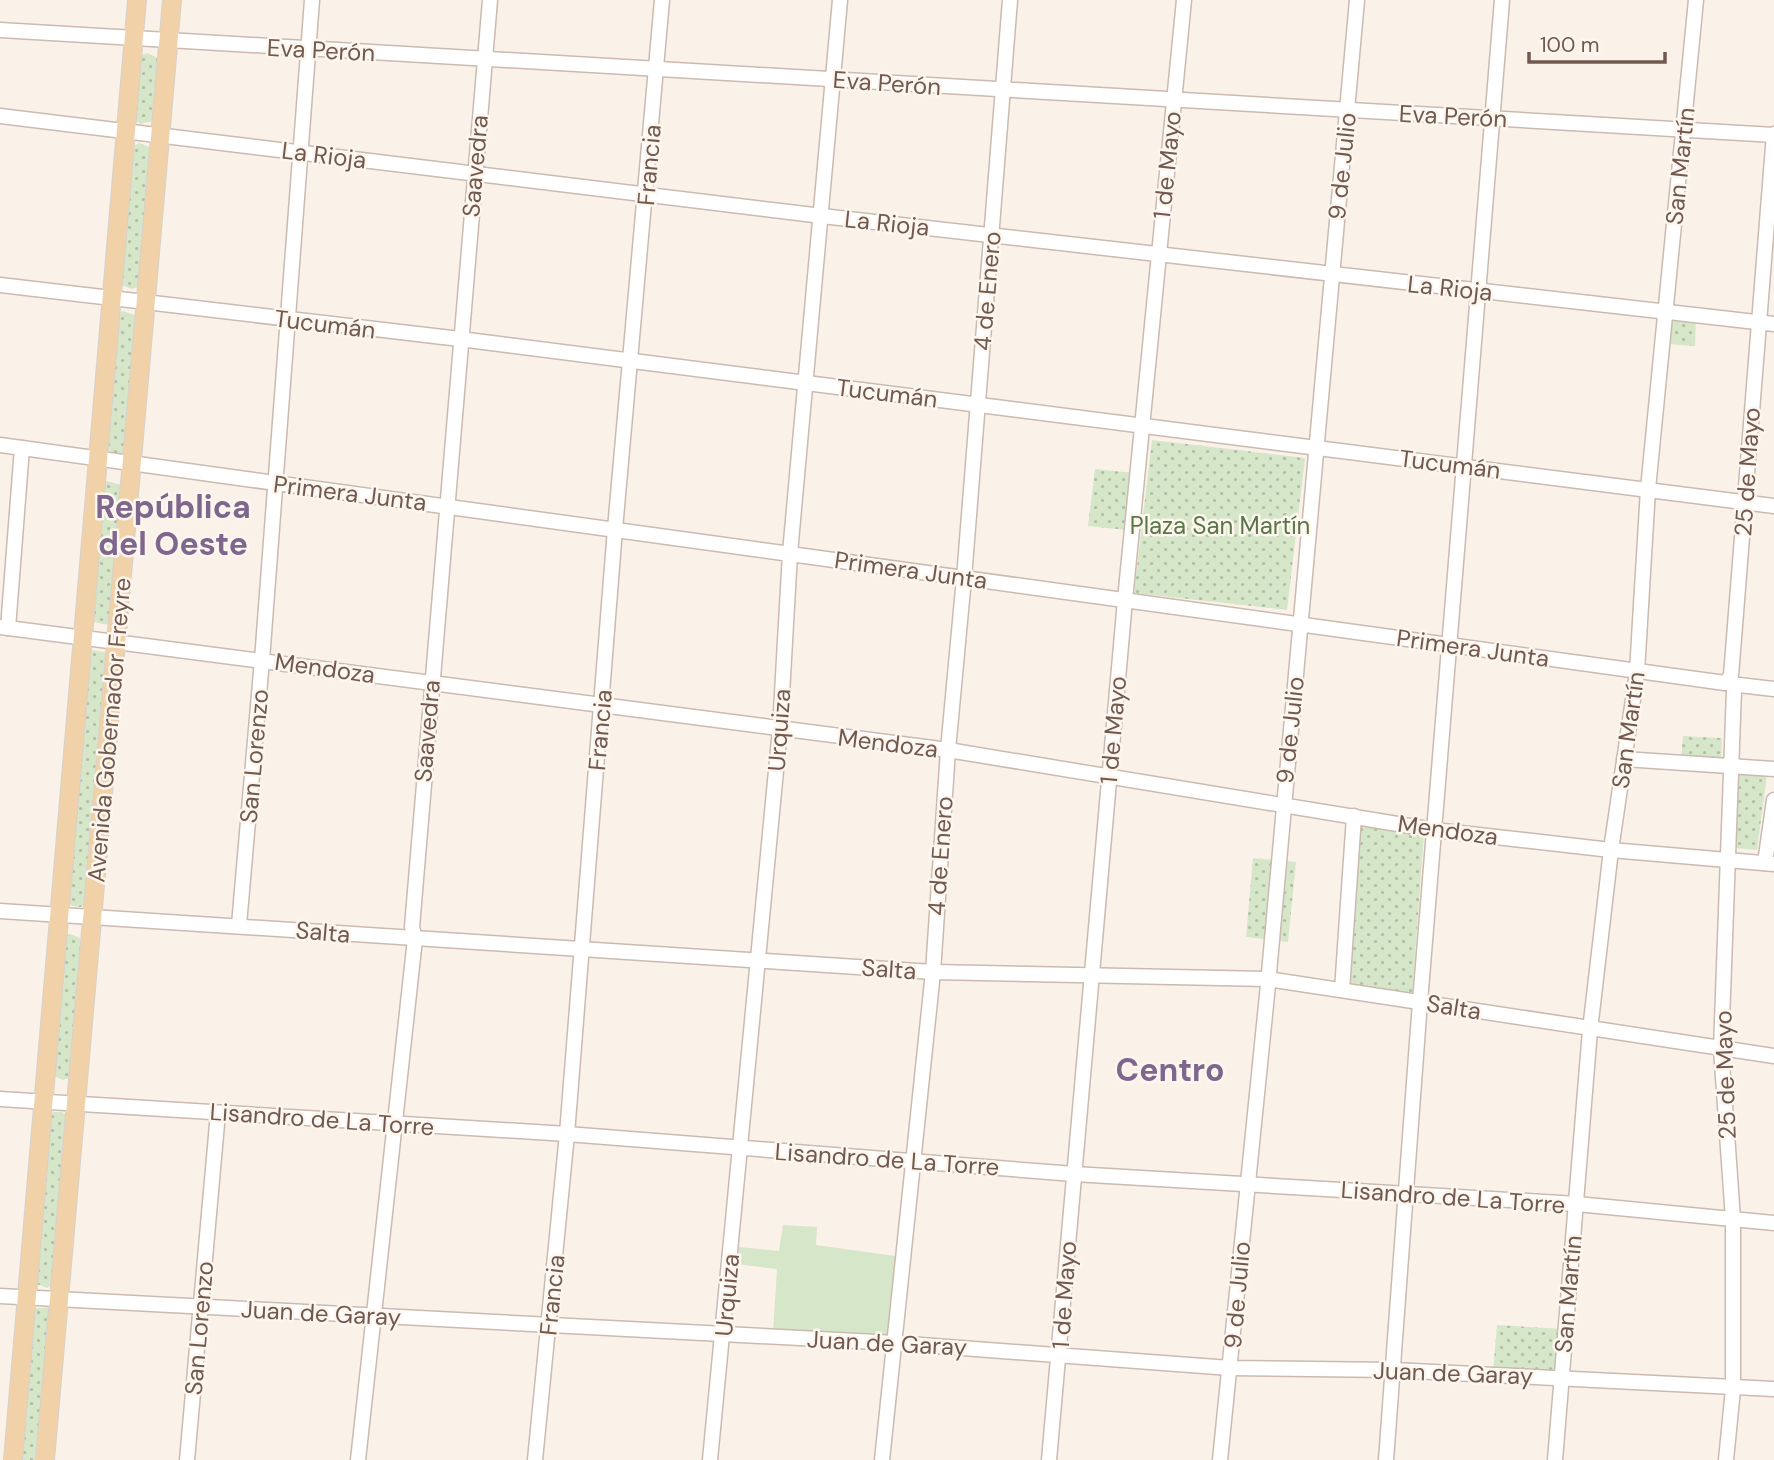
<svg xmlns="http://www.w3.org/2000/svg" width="1774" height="1460" viewBox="0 0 1774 1460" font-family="'DM Sans',sans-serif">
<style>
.grass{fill:url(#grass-dots)}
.garden{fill:#d6e6c8}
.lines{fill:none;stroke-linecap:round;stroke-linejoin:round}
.minor-casing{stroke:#cbbaaf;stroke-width:17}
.major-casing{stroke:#d7d1ce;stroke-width:20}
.minor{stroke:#fff;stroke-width:14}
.major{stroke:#f1d1a8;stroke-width:18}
.labels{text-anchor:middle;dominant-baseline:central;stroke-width:5;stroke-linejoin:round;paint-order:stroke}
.street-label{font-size:24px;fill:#71594f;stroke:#fdf6ee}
.park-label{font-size:24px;fill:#597648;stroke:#fdf6ee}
.district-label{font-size:32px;font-weight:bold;fill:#7e668d;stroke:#fdf6ee}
</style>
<defs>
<pattern id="grass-dots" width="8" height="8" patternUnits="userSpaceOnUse" patternTransform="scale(1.75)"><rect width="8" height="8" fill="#d6e6c8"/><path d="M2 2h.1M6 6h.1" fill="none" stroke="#b2bda5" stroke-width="1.8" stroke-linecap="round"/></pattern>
</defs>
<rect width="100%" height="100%" fill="#faf2e8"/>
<!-- grass -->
<g class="grass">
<polygon points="147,53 158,58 159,65 154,115 152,121 140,124 133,117 140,56"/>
<polygon points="139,143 149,147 150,156 140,286 132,289 122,285 120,280 130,148"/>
<polygon points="122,311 135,315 137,323 124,455 113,455 107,447 117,315"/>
<polygon points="1669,316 1696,318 1695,346 1668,344"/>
<polygon points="1152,440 1305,458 1287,610 1134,593"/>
<polygon points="1095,469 1134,473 1127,530 1088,526"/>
<polygon points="107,481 121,485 123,493 109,625 94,622 93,617 103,485"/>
<polygon points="93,650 109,653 86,905 80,907 68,905 89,653"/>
<polygon points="1683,736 1722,738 1721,762 1681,758"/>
<polygon points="1737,772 1767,775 1757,850 1735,848"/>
<polygon points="1348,822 1424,833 1412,995 1336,984"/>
<polygon points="1253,858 1296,862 1288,942 1246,937"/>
<polygon points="70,934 80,938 82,947 72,1077 63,1080 53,1076 66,935"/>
<polygon points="54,1112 62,1112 69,1117 55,1283 47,1288 34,1283 49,1118"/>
<polygon points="49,1307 38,1460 20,1460 30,1309"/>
<polygon points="1497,1325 1563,1329 1559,1376 1493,1372"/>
</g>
<!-- garden -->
<polygon class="garden" points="783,1225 817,1227 816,1245 895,1256 888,1338 773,1333 777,1269 737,1264 739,1247 779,1251"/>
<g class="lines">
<defs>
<g id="minor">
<polyline points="0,30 1774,135"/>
<polyline points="0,116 822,216 1774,324"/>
<polyline points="0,285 460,339 1774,506"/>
<polyline points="0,445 1725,683 1731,676 1774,134"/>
<polyline points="0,627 948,750 1434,830 1611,850 1774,864"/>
<polyline points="8,628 22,448"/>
<polyline points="1624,759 1774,769"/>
<polyline points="1765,863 1774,800"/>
<polyline points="0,911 933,972 1268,979 1774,1056"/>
<polyline points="239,925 262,660 312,0"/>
<polyline points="1342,990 1354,816"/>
<polyline points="0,1099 567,1134 1074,1174 1577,1204 1774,1223"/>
<polyline points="0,1296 895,1343 1230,1368 1393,1370 1774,1389"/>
<polyline points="187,1460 218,1113"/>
<polyline points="358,1460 415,939 412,927 490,0"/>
<polyline points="535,1460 567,1134 615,529 662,0"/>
<polyline points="710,1460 780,729 790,553 840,0"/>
<polyline points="882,1460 933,972 948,750 964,578 1010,0"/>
<polyline points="1049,1460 1125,600 1184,0"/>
<polyline points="1220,1460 1267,995 1357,0"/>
<polyline points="1386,1460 1420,1002 1502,0"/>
<polyline points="1555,1460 1590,1030 1611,850 1637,672 1648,489 1696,0"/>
<polyline points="1726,1460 1733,1389 1733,1219 1721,1049 1734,690 1739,685 1774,689"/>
</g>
<g id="major">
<polyline points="13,1460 137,0"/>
<polyline points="45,1460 172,0"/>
</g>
</defs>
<!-- minor casing -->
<use href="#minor" class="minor-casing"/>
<!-- major casing -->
<use href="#major" class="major-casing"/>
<!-- minor -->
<use href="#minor" class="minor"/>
<!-- major -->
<use href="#major" class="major"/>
</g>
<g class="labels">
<!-- street labels -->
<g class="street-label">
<text transform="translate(321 50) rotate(3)">Eva Perón</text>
<text transform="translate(887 83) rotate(4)">Eva Perón</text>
<text transform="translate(1453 116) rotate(3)">Eva Perón</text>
<text transform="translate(324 155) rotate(7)">La Rioja</text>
<text transform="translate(649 165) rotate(-85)">Francia</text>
<text transform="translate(1167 165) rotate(-84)">1 de Mayo</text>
<text transform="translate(475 166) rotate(-85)">Saavedra</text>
<text transform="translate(1342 166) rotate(-84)">9 de Julio</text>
<text transform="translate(1680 166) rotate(-84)">San Martín</text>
<text transform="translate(887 223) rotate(6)">La Rioja</text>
<text transform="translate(1450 288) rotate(6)">La Rioja</text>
<text transform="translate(987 291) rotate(-85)">4 de Enero</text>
<text transform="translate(325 324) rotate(7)">Tucumán</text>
<text transform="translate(887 393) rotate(7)">Tucumán</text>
<text transform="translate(1450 464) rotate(7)">Tucumán</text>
<text transform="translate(1747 472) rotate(-86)">25 de Mayo</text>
<text transform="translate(350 493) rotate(7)">Primera Junta</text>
<text transform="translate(911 570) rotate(8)">Primera Junta</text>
<text transform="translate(1473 648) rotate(8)">Primera Junta</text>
<text transform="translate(325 668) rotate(8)">Mendoza</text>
<text transform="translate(109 730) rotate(-85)">Avenida Gobernador Freyre</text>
<text transform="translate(600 730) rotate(-85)">Francia</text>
<text transform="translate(779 730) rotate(-86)">Urquiza</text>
<text transform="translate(1113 730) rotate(-85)">1 de Mayo</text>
<text transform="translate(1290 730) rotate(-84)">9 de Julio</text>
<text transform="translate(1628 730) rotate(-82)">San Martín</text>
<text transform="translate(427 731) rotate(-85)">Saavedra</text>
<text transform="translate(888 743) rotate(7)">Mendoza</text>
<text transform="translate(254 756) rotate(-85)">San Lorenzo</text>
<text transform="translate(1448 830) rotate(8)">Mendoza</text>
<text transform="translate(940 856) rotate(-86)">4 de Enero</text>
<text transform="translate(323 932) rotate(5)">Salta</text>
<text transform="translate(889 969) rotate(4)">Salta</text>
<text transform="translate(1454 1007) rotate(9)">Salta</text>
<text transform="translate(1725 1075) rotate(-92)">25 de Mayo</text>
<text transform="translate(322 1119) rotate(4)">Lisandro de La Torre</text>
<text transform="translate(887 1159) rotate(4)">Lisandro de La Torre</text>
<text transform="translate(1453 1197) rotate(4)">Lisandro de La Torre</text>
<text transform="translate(1568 1294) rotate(-85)">San Martín</text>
<text transform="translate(552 1295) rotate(-84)">Francia</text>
<text transform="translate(727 1295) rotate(-85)">Urquiza</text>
<text transform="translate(1064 1295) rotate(-86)">1 de Mayo</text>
<text transform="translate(1237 1295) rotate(-85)">9 de Julio</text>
<text transform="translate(321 1313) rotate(3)">Juan de Garay</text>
<text transform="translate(199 1328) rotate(-85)">San Lorenzo</text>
<text transform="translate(887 1343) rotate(3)">Juan de Garay</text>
<text transform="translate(1453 1373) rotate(2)">Juan de Garay</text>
</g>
<!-- park labels -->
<g class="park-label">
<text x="1220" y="525">Plaza San Martín</text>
</g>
<!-- district labels -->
<g class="district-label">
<text x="173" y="507">República<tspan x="173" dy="37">del Oeste</tspan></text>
<text x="1170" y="1070">Centro</text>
</g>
</g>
<!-- scale -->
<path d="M1529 52v10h136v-10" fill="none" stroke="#71594f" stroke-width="3.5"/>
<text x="1540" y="52" font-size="21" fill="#71594f" stroke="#fdf6ee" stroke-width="5" paint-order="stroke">100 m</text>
</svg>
